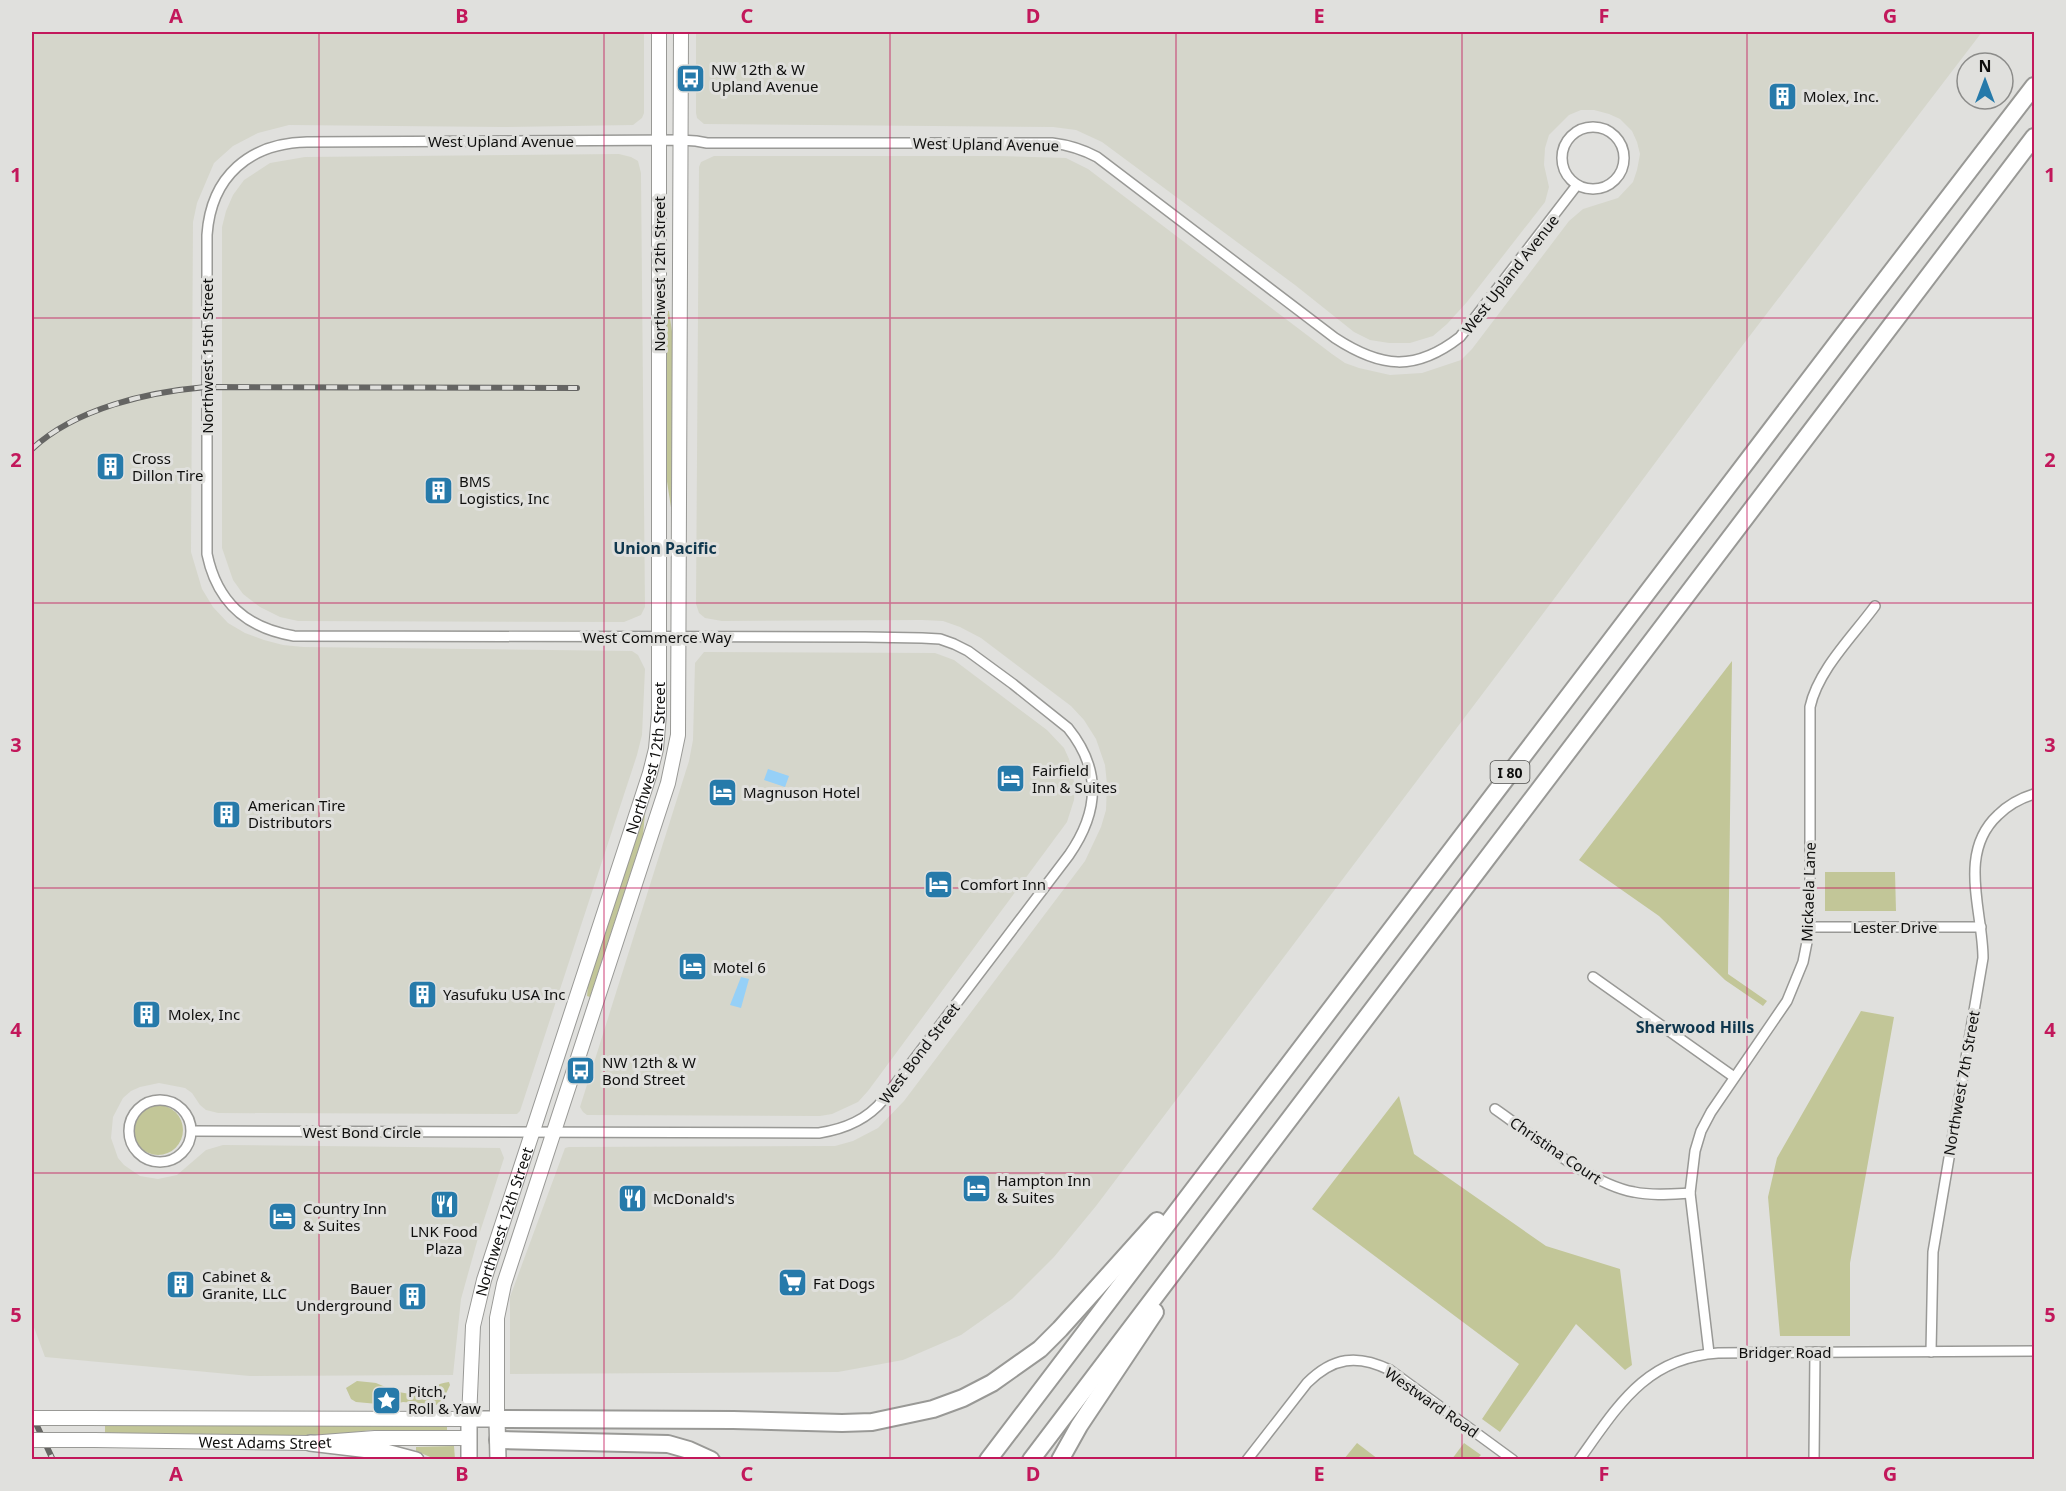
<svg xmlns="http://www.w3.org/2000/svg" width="2066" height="1491" viewBox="0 0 2066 1491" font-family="'Noto Sans',sans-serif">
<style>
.built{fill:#d5d6cb}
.green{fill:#c2c698}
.water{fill:#96d0f7}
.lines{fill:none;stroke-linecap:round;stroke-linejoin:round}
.minor-casing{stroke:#999996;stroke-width:12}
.secondary-casing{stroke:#999996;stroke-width:16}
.primary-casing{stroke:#999996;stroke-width:18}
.motorway-casing{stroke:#999996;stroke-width:20}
.minor{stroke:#fff;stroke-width:9}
.secondary{stroke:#fff;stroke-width:14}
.primary{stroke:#fff;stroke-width:15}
.motorway{stroke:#fff;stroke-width:16}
.rail-casing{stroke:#656563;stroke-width:6}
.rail{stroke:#e0e0dd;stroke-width:4;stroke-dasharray:11;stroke-linecap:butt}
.secondary-bridge-casing{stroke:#999996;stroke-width:16;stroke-linecap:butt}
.secondary-bridge{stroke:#fff;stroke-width:14}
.grid{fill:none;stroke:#c2185b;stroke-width:1.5;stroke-opacity:0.55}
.labels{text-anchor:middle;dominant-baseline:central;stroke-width:6;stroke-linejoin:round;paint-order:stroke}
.shield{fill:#e0e0dd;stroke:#4e4e4c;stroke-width:1.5}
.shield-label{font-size:14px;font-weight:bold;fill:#0f0f0e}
.poi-label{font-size:15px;fill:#0f0f0e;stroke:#e0e0dd;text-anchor:start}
.street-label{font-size:15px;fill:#0f0f0e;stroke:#e0e0dd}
.neighbourhood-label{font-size:16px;font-weight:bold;fill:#0f374e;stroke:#e0e0dd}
.neatline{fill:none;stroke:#c2185b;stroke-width:2}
.grid-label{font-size:20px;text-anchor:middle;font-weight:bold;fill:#c2185b}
</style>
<rect width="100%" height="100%" fill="#e0e0dd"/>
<!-- built -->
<g class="built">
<polygon points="32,32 644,32 644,113 642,118 633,125 502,127 289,125 258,133 233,146 214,163 197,203 193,222 191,552 202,589 213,607 228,623 245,633 264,640 283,645 303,647 632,651 638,655 645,669 642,735 637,755 520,1111 517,1114 218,1113 206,1110 200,1105 192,1093 185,1088 159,1083 140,1087 131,1091 123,1098 113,1117 111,1138 118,1158 124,1165 140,1176 158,1179 177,1175 206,1150 223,1145 500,1148 504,1158 478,1238 461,1299 453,1375 250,1376 45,1357 32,1322"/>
<polygon points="696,32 1982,32 1739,350 1551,603 1096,1206 1054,1257 1012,1299 961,1335 903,1360 838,1372 510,1374 510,1297 565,1148 569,1147 835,1146 853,1141 878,1128 904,1101 1085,861 1101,827 1106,810 1107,784 1105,765 1096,739 1084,720 1071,706 981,638 960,627 943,621 922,620 722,621 705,618 699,613 696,604 699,167 701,162 714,156 999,156 1066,158 1088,169 1332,354 1345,363 1359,368 1390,375 1422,373 1461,360 1472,349 1569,221 1583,209 1618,198 1633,182 1637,170 1640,154 1637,142 1632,131 1620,119 1609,114 1594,110 1581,110 1569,115 1549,135 1545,148 1544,165 1549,187 1545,202 1467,302 1447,324 1433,336 1410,343 1389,343 1370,340 1354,332 1295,285 1102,142 1076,130 1053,127 704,124 697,118 696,113"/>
<polygon points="619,154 631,157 638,161 641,173 645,607 641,615 624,622 298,621 280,617 260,607 243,594 233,580 222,548 222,227 226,211 233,195 244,180 270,163 305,157"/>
<polygon points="704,652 935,653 954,660 1047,730 1064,748 1069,759 1075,786 1074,800 1067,822 868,1091 858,1102 832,1114 820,1116 587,1115 583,1112 580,1107 689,761 693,740 695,663"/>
</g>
<!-- green -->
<g class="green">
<polygon points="667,311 669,311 674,345 675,514 672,514 666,475"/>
<polygon points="1732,661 1728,974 1767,1001 1763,1006 1725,980 1659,916 1579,860"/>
<polygon points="642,812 645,813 643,835 590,997 587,996 589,976"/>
<polygon points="1825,872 1895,872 1896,911 1825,911"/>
<polygon points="1861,1011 1894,1017 1850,1263 1850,1336 1780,1336 1768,1197 1777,1158"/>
<polygon points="1399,1096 1414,1154 1546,1246 1620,1269 1632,1365 1625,1370 1576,1324 1500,1432 1482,1419 1519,1364 1312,1209"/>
<circle cx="158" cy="1130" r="25"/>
<path d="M357 1381C363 1382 371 1382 376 1383 389 1388 402 1396 417 1393 429 1391 437 1383 449 1382L450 1385 443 1400 436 1405 403 1402 383 1407 378 1404 356 1402 351 1399 346 1388Z"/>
<polygon points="105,1425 432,1425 447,1427 447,1430 372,1430 331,1435 297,1436 105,1433"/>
<polygon points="1357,1443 1378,1459 1344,1459"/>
<polygon points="1464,1443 1481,1455 1477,1459 1452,1459"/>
<polygon points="454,1446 455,1459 435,1459 416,1451 416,1447"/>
</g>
<!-- water -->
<g class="water">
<polygon points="768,769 789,776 785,787 764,780"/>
<polygon points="741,977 749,979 741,1008 730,1005"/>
</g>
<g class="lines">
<defs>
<g id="minor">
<circle cx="1593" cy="158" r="31"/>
<polyline points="1810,927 1981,927"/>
<polyline points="1593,977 1734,1077"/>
<circle cx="160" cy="1131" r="31"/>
<path d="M1495 1109C1533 1135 1589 1184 1634 1192 1652 1196 1672 1194 1690 1193"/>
<path d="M192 1131 819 1133C845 1129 867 1120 884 1099L1069 855C1099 812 1102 770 1068 728L1013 684 968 651 954 644 940 639 922 638 865 637 294 636C246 628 217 602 207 554V235C211 176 250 143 307 142L680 140 696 141 707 143H1052C1069 145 1082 149 1097 157L1335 338C1381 368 1415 372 1460 337L1577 185"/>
<path d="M1931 1352 1933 1252 1983 958C1983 911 1957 853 1998 815 2008 805 2021 798 2034 794"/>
<path d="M1709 1353 1690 1193 1695 1151 1701 1131 1711 1112 1787 1001 1803 962 1810 927V707C1818 670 1853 636 1875 606"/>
<path d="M1247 1460 1307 1383C1333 1357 1357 1354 1390 1370L1513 1460"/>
<path d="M1579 1460C1618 1406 1645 1358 1718 1353L2034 1351"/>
<polyline points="1814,1460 1815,1352"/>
</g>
<g id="secondary">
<path id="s1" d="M85 1418 469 1419 473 1326 484 1280 650 773 656 749 659 715V32"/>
<polyline points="497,1419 497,1318 504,1284 668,783 678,735 681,32"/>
<path id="s2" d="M94 1440 310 1443 375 1438H469"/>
</g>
<g id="primary">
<polyline points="310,1443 386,1452 416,1460"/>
<polyline points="469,1460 469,1419 497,1419 498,1460"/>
</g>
<g id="motorway">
<polyline points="497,1419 733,1420 842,1423 872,1422 933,1409 963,1398 992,1383 1040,1349 1060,1329 1157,1221"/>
<polyline points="498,1440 668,1444 689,1450 711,1460"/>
<polyline points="988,1460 1843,335 2034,86"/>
<polyline points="1031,1460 2034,137"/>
<polyline points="1060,1460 1079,1426 1155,1312"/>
</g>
</defs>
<!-- minor casing -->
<use href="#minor" class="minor-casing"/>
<!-- secondary casing -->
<use href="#secondary" class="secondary-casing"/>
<!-- primary casing -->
<use href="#primary" class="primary-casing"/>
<!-- motorway casing -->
<use href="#motorway" class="motorway-casing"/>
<!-- minor -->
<use href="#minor" class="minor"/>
<!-- secondary -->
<use href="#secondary" class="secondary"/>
<!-- primary -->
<use href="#primary" class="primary"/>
<!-- motorway -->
<use href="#motorway" class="motorway"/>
<defs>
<g id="rail">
<path d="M32 449C76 408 148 392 206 387L577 388"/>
<polyline points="32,1415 53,1460"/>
</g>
</defs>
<!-- rail casing -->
<use href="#rail" class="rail-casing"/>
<!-- rail -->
<use href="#rail" class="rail"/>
<defs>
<g id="secondary-bridge">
<polyline points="32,1418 85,1418"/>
<polyline points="32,1440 94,1440"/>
</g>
</defs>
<!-- secondary-bridge casing -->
<use href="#secondary-bridge" class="secondary-bridge-casing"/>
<!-- secondary-bridge -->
<use href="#secondary-bridge" class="secondary-bridge"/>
</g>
<!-- grid -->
<path class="grid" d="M319 32V1460M604 32V1460M890 32V1460M1176 32V1460M1462 32V1460M1747 32V1460M32 318H2034M32 603H2034M32 888H2034M32 1173H2034"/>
<!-- icons -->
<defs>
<symbol id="bus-square" viewBox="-11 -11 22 22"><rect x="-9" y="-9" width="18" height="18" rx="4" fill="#267aaa" stroke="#e0e0dd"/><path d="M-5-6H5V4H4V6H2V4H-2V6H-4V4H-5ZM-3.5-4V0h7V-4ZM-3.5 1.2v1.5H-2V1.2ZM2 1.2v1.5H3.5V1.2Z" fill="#fff"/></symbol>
<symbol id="building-square" viewBox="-11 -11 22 22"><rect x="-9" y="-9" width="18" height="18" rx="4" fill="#267aaa" stroke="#e0e0dd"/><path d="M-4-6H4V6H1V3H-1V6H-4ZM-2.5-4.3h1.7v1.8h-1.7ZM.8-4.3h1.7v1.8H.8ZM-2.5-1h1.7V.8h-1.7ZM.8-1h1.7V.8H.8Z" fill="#fff"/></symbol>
<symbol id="hotel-square" viewBox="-11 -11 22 22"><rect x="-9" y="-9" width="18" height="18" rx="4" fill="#267aaa" stroke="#e0e0dd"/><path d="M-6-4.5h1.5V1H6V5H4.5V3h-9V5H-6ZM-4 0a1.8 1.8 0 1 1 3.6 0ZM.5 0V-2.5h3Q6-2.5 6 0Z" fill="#fff"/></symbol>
<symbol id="restaurant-square" viewBox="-11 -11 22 22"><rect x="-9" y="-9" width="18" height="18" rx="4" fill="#267aaa" stroke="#e0e0dd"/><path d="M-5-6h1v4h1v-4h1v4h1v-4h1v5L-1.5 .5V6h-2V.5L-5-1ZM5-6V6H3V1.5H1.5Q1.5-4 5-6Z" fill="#fff"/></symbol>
<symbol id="supermarket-square" viewBox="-11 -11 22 22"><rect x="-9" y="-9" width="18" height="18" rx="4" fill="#267aaa" stroke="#e0e0dd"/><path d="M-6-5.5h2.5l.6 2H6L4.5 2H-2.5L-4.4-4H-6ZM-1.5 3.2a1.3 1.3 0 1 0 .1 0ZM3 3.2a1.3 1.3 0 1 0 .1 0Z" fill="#fff"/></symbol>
<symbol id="sight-square" viewBox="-11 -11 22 22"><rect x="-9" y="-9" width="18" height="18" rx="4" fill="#267aaa" stroke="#e0e0dd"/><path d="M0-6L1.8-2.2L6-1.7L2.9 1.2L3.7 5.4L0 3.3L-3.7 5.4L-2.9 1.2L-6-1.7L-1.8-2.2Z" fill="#fff"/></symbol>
</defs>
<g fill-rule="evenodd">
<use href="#bus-square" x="674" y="62" width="33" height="33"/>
<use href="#building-square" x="1766" y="80" width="33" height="33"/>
<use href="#building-square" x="94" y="450" width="33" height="33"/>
<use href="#building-square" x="422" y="474" width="33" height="33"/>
<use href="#hotel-square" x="994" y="762" width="33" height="33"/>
<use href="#hotel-square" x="706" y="776" width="33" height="33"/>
<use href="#building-square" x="210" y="798" width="33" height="33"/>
<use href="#hotel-square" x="922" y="868" width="33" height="33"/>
<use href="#hotel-square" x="676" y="950" width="33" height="33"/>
<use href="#building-square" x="406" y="978" width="33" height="33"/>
<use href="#building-square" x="130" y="998" width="33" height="33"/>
<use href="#bus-square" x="564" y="1054" width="33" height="33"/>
<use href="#hotel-square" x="960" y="1172" width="33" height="33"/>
<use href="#restaurant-square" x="616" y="1182" width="33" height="33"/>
<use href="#restaurant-square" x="428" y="1188" width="33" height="33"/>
<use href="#hotel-square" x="266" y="1200" width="33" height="33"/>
<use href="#supermarket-square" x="776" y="1266" width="33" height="33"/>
<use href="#building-square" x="164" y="1268" width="33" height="33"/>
<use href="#building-square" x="396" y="1280" width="33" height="33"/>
<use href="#sight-square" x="370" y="1384" width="33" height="33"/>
</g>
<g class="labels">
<!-- shield labels -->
<rect class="shield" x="1490.5" y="761" width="39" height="22" rx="4.5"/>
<g class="shield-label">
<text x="1510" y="772">I 80</text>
</g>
<!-- poi labels -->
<g class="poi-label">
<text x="711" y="69">NW 12th &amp; W<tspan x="711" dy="17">Upland Avenue</tspan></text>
<text x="1803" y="96">Molex, Inc.</text>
<text x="132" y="458">Cross<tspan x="132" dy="17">Dillon Tire</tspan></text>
<text x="459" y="481">BMS<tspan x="459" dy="17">Logistics, Inc</tspan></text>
<text x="1032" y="770">Fairfield<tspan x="1032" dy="17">Inn &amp; Suites</tspan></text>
<text x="743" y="792">Magnuson Hotel</text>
<text x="248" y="805">American Tire<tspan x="248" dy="17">Distributors</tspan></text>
<text x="960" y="884">Comfort Inn</text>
<text x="713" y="967">Motel 6</text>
<text x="443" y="994">Yasufuku USA Inc</text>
<text x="168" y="1014">Molex, Inc</text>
<text x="602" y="1062">NW 12th &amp; W<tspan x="602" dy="17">Bond Street</tspan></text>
<text x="997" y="1180">Hampton Inn<tspan x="997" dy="17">&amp; Suites</tspan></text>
<text x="653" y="1198">McDonald's</text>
<text x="303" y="1208">Country Inn<tspan x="303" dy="17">&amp; Suites</tspan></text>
<text x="444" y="1231" text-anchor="middle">LNK Food<tspan x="444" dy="17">Plaza</tspan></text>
<text x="202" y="1276">Cabinet &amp;<tspan x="202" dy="17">Granite, LLC</tspan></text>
<text x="813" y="1283">Fat Dogs</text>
<text x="392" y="1288" text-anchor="end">Bauer<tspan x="392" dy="17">Underground</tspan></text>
<text x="408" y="1391">Pitch,<tspan x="408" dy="17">Roll &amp; Yaw</tspan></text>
</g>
<!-- street labels -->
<g class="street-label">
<text x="501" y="141">West Upland Avenue</text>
<text transform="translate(986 144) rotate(1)">West Upland Avenue</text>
<text transform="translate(659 274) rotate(-90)">Northwest 12th Street</text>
<text transform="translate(1510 274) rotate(-52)">West Upland Avenue</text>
<text transform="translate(207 356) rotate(-90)">Northwest 15th Street</text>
<text x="657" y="637">West Commerce Way</text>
<text stroke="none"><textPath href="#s1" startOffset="1072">Northwest 12th Street</textPath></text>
<text transform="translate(1808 892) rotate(-88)">Mickaela Lane</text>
<text x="1895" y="927">Lester Drive</text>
<text transform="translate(919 1053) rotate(-53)">West Bond Street</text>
<text transform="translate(1961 1083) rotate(-80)">Northwest 7th Street</text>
<text x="362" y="1132">West Bond Circle</text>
<text transform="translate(1556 1150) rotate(34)">Christina Court</text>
<text stroke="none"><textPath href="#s1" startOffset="586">Northwest 12th Street</textPath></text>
<text x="1785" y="1352">Bridger Road</text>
<text transform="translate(1432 1402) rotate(35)">Westward Road</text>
<text stroke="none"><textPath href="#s2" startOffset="171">West Adams Street</textPath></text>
</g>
<!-- neighbourhood labels -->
<g class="neighbourhood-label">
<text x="665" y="548">Union Pacific</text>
<text x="1695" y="1027">Sherwood Hills</text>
</g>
</g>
<!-- border -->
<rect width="2066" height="1491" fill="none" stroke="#e0e0dd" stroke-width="66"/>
<!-- north arrow -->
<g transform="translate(1985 81)"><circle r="28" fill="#e0e0dd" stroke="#8c8c8a" stroke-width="1.5"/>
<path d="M0-4.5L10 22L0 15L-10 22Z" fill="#267aaa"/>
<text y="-9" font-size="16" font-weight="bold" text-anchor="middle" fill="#0f0f0e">N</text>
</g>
<rect x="33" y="33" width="2000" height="1425" class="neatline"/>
<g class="grid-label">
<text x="176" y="23">A</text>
<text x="462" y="23">B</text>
<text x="747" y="23">C</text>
<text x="1033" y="23">D</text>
<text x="1319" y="23">E</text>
<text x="1604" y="23">F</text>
<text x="1890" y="23">G</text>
<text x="16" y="182">1</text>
<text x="2050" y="182">1</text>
<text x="16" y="467">2</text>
<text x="2050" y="467">2</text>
<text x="16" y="752">3</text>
<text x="2050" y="752">3</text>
<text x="16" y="1037">4</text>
<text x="2050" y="1037">4</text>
<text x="16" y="1322">5</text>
<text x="2050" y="1322">5</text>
<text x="176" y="1481">A</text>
<text x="462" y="1481">B</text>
<text x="747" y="1481">C</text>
<text x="1033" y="1481">D</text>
<text x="1319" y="1481">E</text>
<text x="1604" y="1481">F</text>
<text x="1890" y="1481">G</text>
</g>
</svg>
